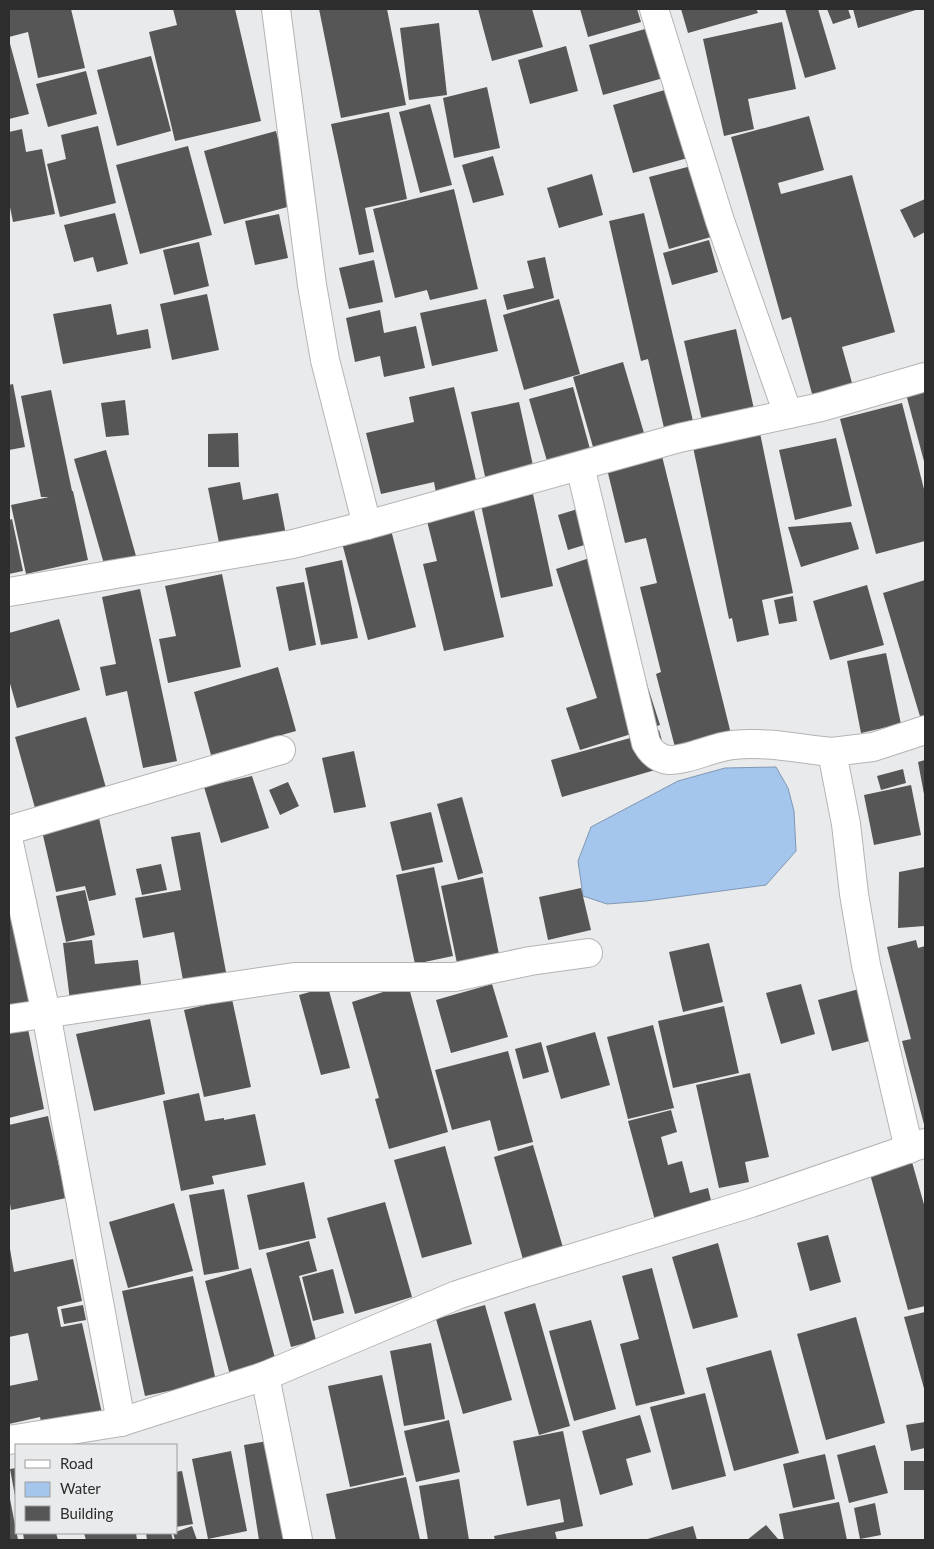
<svg xmlns="http://www.w3.org/2000/svg" width="934" height="1549" viewBox="0 0 934 1549" font-family="Lato,sans-serif">
<style>
.water{fill:#a4c5ec;stroke:#8097b3}
.building{fill:#565657}
.lines{fill:none;stroke-linecap:round;stroke-linejoin:round}
.minor-casing{stroke:#b4b4b6;stroke-width:30}
.minor{stroke:#fff;stroke-width:28}
</style>
<rect width="100%" height="100%" fill="#e9eaeb"/>
<!-- water -->
<polygon class="water" points="776,767 788,788 794,811 796,851 766,885 646,901 607,904 583,896 578,861 591,827 678,781 725,768"/>
<!-- building -->
<g class="building">
<polygon points="9,9 71,9 85,68 38,78 28,32 9,37"/>
<polygon points="173,9 235,9 261,121 175,141 149,32 177,25"/>
<polygon points="319,9 387,9 406,105 341,118"/>
<polygon points="478,9 532,9 543,47 492,61"/>
<polygon points="580,9 637,9 641,22 588,37"/>
<polygon points="681,9 756,9 758,13 688,33"/>
<polygon points="785,9 818,9 836,69 805,78"/>
<polygon points="827,9 848,9 851,18 833,24"/>
<polygon points="853,9 919,9 858,28"/>
<polygon points="782,22 796,89 748,99 754,129 724,136 703,39"/>
<polygon points="439,23 447,95 409,100 400,28"/>
<polygon points="652,27 667,77 603,95 589,45"/>
<polygon points="9,40 29,114 9,119"/>
<polygon points="566,46 578,91 530,104 518,60"/>
<polygon points="151,56 171,131 117,146 97,70"/>
<polygon points="86,71 97,114 48,127 36,84"/>
<polygon points="487,87 500,148 454,158 443,98"/>
<polygon points="675,87 695,156 633,173 613,105"/>
<polygon points="430,104 452,185 420,193 399,112"/>
<polygon points="389,112 407,199 365,208 374,252 359,255 331,124"/>
<polygon points="809,116 824,170 778,183 781,194 852,175 895,332 842,347 854,390 814,401 791,317 782,320 731,137"/>
<polygon points="98,126 116,203 60,217 47,164 66,159 61,135"/>
<polygon points="22,129 26,152 42,149 55,214 13,222 9,202 9,132"/>
<polygon points="276,131 295,205 224,224 204,151"/>
<polygon points="188,146 212,235 140,254 116,165"/>
<polygon points="493,156 504,195 473,203 462,165"/>
<polygon points="699,164 718,235 669,249 649,177"/>
<polygon points="592,174 603,215 559,228 547,188"/>
<polygon points="454,189 478,289 430,300 427,290 395,298 373,209"/>
<polygon points="925,199 925,232 914,238 900,210"/>
<polygon points="115,213 128,264 97,272 93,257 74,262 64,225"/>
<polygon points="644,213 693,421 664,428 648,359 641,361 609,221"/>
<polygon points="279,214 288,258 255,265 245,221"/>
<polygon points="709,240 718,272 672,285 663,253"/>
<polygon points="199,242 209,286 174,295 163,250"/>
<polygon points="545,257 554,298 507,310 503,295 534,288 527,261"/>
<polygon points="374,260 383,302 349,309 339,268"/>
<polygon points="207,294 219,350 172,360 160,304"/>
<polygon points="486,299 498,351 432,366 420,313"/>
<polygon points="559,299 580,374 524,390 503,315"/>
<polygon points="111,304 117,335 148,329 151,348 63,364 53,314"/>
<polygon points="380,310 384,333 416,326 425,368 384,377 380,356 355,362 346,318"/>
<polygon points="736,329 754,409 702,421 684,341"/>
<polygon points="623,362 644,433 593,447 573,377"/>
<polygon points="13,384 25,447 9,450 9,385"/>
<polygon points="454,387 477,484 436,493 434,482 381,494 366,433 414,422 409,397"/>
<polygon points="573,387 590,449 547,461 529,399"/>
<polygon points="925,389 925,465 906,394"/>
<polygon points="51,390 72,491 73,491 88,560 26,574 11,505 49,497 41,497 21,396"/>
<polygon points="125,400 129,435 106,437 101,403"/>
<polygon points="519,402 534,470 486,481 471,412"/>
<polygon points="902,403 925,493 925,541 876,554 840,419"/>
<polygon points="238,433 239,467 208,467 208,434"/>
<polygon points="760,433 793,593 762,600 769,635 737,642 732,618 729,619 693,447"/>
<polygon points="836,438 852,506 795,520 779,450"/>
<polygon points="106,450 136,556 104,564 74,459"/>
<polygon points="662,456 733,742 677,755 656,674 661,672 640,587 657,583 646,538 625,543 607,469"/>
<polygon points="240,482 243,500 278,493 287,540 221,553 208,488"/>
<polygon points="533,494 553,586 501,598 481,505"/>
<polygon points="472,502 504,637 444,651 423,564 437,561 425,513"/>
<polygon points="594,504 604,539 568,550 558,515"/>
<polygon points="12,519 23,571 9,574 9,520"/>
<polygon points="851,522 859,549 801,567 788,527"/>
<polygon points="391,530 416,627 368,640 342,543"/>
<polygon points="605,553 660,725 580,750 566,708 597,698 556,569"/>
<polygon points="342,560 358,638 321,645 305,568"/>
<polygon points="222,574 241,667 168,683 159,639 176,636 165,586"/>
<polygon points="925,580 925,722 922,723 883,593"/>
<polygon points="304,582 316,645 289,651 276,587"/>
<polygon points="867,585 884,645 830,660 813,601"/>
<polygon points="140,589 177,761 143,768 127,691 106,696 100,667 116,664 102,597"/>
<polygon points="793,596 797,621 779,624 774,600"/>
<polygon points="59,619 80,690 17,708 9,680 9,633"/>
<polygon points="886,653 901,724 861,733 847,661"/>
<polygon points="278,667 296,731 211,755 194,692"/>
<polygon points="86,717 108,795 37,815 15,737"/>
<polygon points="659,730 669,766 562,797 551,760"/>
<polygon points="354,751 366,807 334,813 322,758"/>
<polygon points="925,760 925,794 924,794 918,762"/>
<polygon points="903,769 906,783 881,790 877,776"/>
<polygon points="252,776 269,828 221,843 204,787"/>
<polygon points="288,782 299,806 280,815 269,790"/>
<polygon points="911,785 921,835 874,845 864,795"/>
<polygon points="462,797 483,873 458,880 437,804"/>
<polygon points="431,812 443,862 402,871 390,822"/>
<polygon points="99,818 116,895 89,901 85,886 56,892 42,831"/>
<polygon points="200,832 228,983 185,991 174,932 143,938 135,898 181,890 171,837"/>
<polygon points="161,864 167,890 142,895 136,869"/>
<polygon points="434,867 453,956 415,964 396,875"/>
<polygon points="925,867 925,926 898,928 899,872"/>
<polygon points="483,877 500,959 458,968 441,886"/>
<polygon points="581,888 591,930 548,940 539,897"/>
<polygon points="85,890 95,935 66,942 56,896"/>
<polygon points="9,903 35,1004 9,1010"/>
<polygon points="92,940 95,964 138,960 142,992 70,1001 63,943"/>
<polygon points="916,940 918,948 925,946 925,1128 902,1041 911,1039 887,947"/>
<polygon points="709,943 723,1002 683,1012 669,952"/>
<polygon points="408,984 448,1132 389,1149 375,1099 379,1098 352,1002"/>
<polygon points="492,984 508,1037 451,1053 436,1000"/>
<polygon points="801,984 815,1034 781,1044 766,993"/>
<polygon points="328,987 350,1068 321,1075 299,995"/>
<polygon points="859,989 873,1040 832,1051 818,1000"/>
<polygon points="232,999 251,1087 204,1097 184,1010"/>
<polygon points="724,1006 739,1073 673,1088 658,1021"/>
<polygon points="150,1019 165,1094 94,1111 76,1034"/>
<polygon points="653,1025 674,1108 628,1119 607,1037"/>
<polygon points="28,1029 44,1109 9,1118 9,1033"/>
<polygon points="595,1032 610,1085 561,1099 546,1046"/>
<polygon points="541,1042 549,1072 523,1079 515,1049"/>
<polygon points="508,1051 533,1142 498,1151 490,1120 452,1130 435,1070"/>
<polygon points="750,1073 769,1157 745,1162 749,1182 719,1188 696,1085"/>
<polygon points="199,1093 205,1121 224,1118 224,1120 255,1114 266,1165 212,1176 214,1184 181,1191 163,1101"/>
<polygon points="671,1110 677,1132 661,1137 668,1165 682,1161 690,1193 708,1188 713,1209 656,1224 628,1121"/>
<polygon points="48,1116 66,1198 11,1210 9,1198 9,1125"/>
<polygon points="533,1145 564,1251 524,1263 494,1157"/>
<polygon points="445,1146 472,1244 422,1258 394,1160"/>
<polygon points="912,1162 925,1208 925,1306 908,1310 870,1174"/>
<polygon points="304,1182 316,1238 259,1250 247,1195"/>
<polygon points="224,1189 239,1269 204,1275 189,1195"/>
<polygon points="385,1202 412,1297 355,1314 327,1218"/>
<polygon points="174,1203 193,1271 128,1288 109,1222"/>
<polygon points="828,1235 841,1282 810,1291 797,1243"/>
<polygon points="309,1241 317,1271 299,1276 316,1340 291,1347 266,1253"/>
<polygon points="718,1243 738,1317 693,1329 672,1257"/>
<polygon points="10,1249 14,1272 73,1259 82,1301 57,1307 61,1327 82,1323 103,1418 43,1431 40,1417 9,1424 9,1386 38,1380 28,1333 9,1337"/>
<polygon points="251,1268 276,1362 230,1375 205,1281"/>
<polygon points="652,1268 685,1394 636,1406 620,1344 639,1339 622,1276"/>
<polygon points="333,1269 344,1313 313,1321 302,1277"/>
<polygon points="193,1276 216,1381 145,1396 122,1291"/>
<polygon points="535,1303 570,1426 539,1435 504,1312"/>
<polygon points="83,1305 86,1320 64,1324 61,1309"/>
<polygon points="485,1305 512,1400 463,1414 436,1319"/>
<polygon points="925,1312 925,1392 904,1317"/>
<polygon points="856,1317 885,1423 826,1440 797,1334"/>
<polygon points="591,1320 616,1409 574,1421 549,1331"/>
<polygon points="431,1343 445,1419 404,1426 390,1351"/>
<polygon points="771,1350 799,1453 734,1471 706,1368"/>
<polygon points="382,1375 404,1475 350,1487 328,1386"/>
<polygon points="705,1393 726,1476 672,1490 650,1407"/>
<polygon points="640,1415 651,1452 626,1459 633,1485 600,1495 582,1431"/>
<polygon points="449,1420 460,1472 416,1482 404,1431"/>
<polygon points="925,1422 925,1448 911,1451 906,1425"/>
<polygon points="563,1431 583,1526 555,1532 557,1540 495,1540 494,1536 564,1522 560,1499 527,1506 513,1441"/>
<polygon points="287,1438 303,1540 259,1540 244,1445"/>
<polygon points="875,1445 888,1493 849,1503 837,1455"/>
<polygon points="231,1451 247,1531 208,1539 192,1459"/>
<polygon points="825,1454 835,1499 793,1508 783,1464"/>
<rect x="904" y="1461" width="21" height="29"/>
<polygon points="16,1468 16,1496 15,1496 10,1469"/>
<polygon points="182,1471 193,1524 176,1527 176,1472"/>
<polygon points="406,1477 420,1540 336,1540 326,1494"/>
<polygon points="459,1479 469,1540 428,1540 419,1486"/>
<polygon points="9,1499 10,1499 18,1540 9,1540"/>
<polygon points="839,1502 847,1540 784,1540 779,1514"/>
<polygon points="875,1503 881,1535 860,1539 854,1508"/>
<polygon points="766,1525 779,1540 747,1540"/>
<polygon points="192,1526 197,1540 175,1540 173,1533"/>
<polygon points="693,1526 697,1540 644,1540"/>
<polygon points="23,1533 56,1533 58,1540 24,1540"/>
<polygon points="84,1533 136,1533 137,1540 86,1540"/>
<polygon points="146,1533 171,1533 173,1540 147,1540"/>
</g>
<g class="lines">
<defs>
<g id="minor">
<polyline points="276,9 312,285 325,360 367,525"/>
<polyline points="654,9 720,221 788,414"/>
<path d="M580 466 646 743C651 752 658 759 669 760 686 761 713 747 733 745 765 741 800 749 832 752"/>
<polyline points="9,592 293,544 367,525 679,438 821,407 925,377"/>
<polyline points="9,830 281,750"/>
<polyline points="9,843 46,1013 121,1422"/>
<polyline points="9,1019 294,977 455,977 530,961 588,953"/>
<polyline points="909,1149 866,965 854,894 846,824 832,752 873,747 925,730"/>
<polyline points="265,1376 298,1540"/>
<polyline points="9,1440 121,1422 265,1376 457,1295 521,1274 751,1203 925,1143"/>
</g>
</defs>
<!-- minor casing -->
<use href="#minor" class="minor-casing"/>
<!-- minor -->
<use href="#minor" class="minor"/>
</g>
<!-- border -->
<rect width="934" height="1549" fill="none" stroke="#2d2d2d" stroke-width="20"/>
<!-- legend -->
<rect x="15" y="1444" width="162" height="90" fill="#e9eaeb" stroke="#9e9e9f"/>
<rect x="25" y="1460" width="25" height="8" fill="#ffffff" stroke="#9e9e9f"/>
<text x="60" y="1469" font-size="15" fill="#2d2d2d">Road</text>
<rect x="25" y="1482" width="25" height="15" fill="#a4c5ec" stroke="#9e9e9f"/>
<text x="60" y="1494" font-size="15" fill="#2d2d2d">Water</text>
<rect x="25" y="1506" width="25" height="15" fill="#565657" stroke="#9e9e9f"/>
<text x="60" y="1519" font-size="15" fill="#2d2d2d">Building</text>
</svg>
